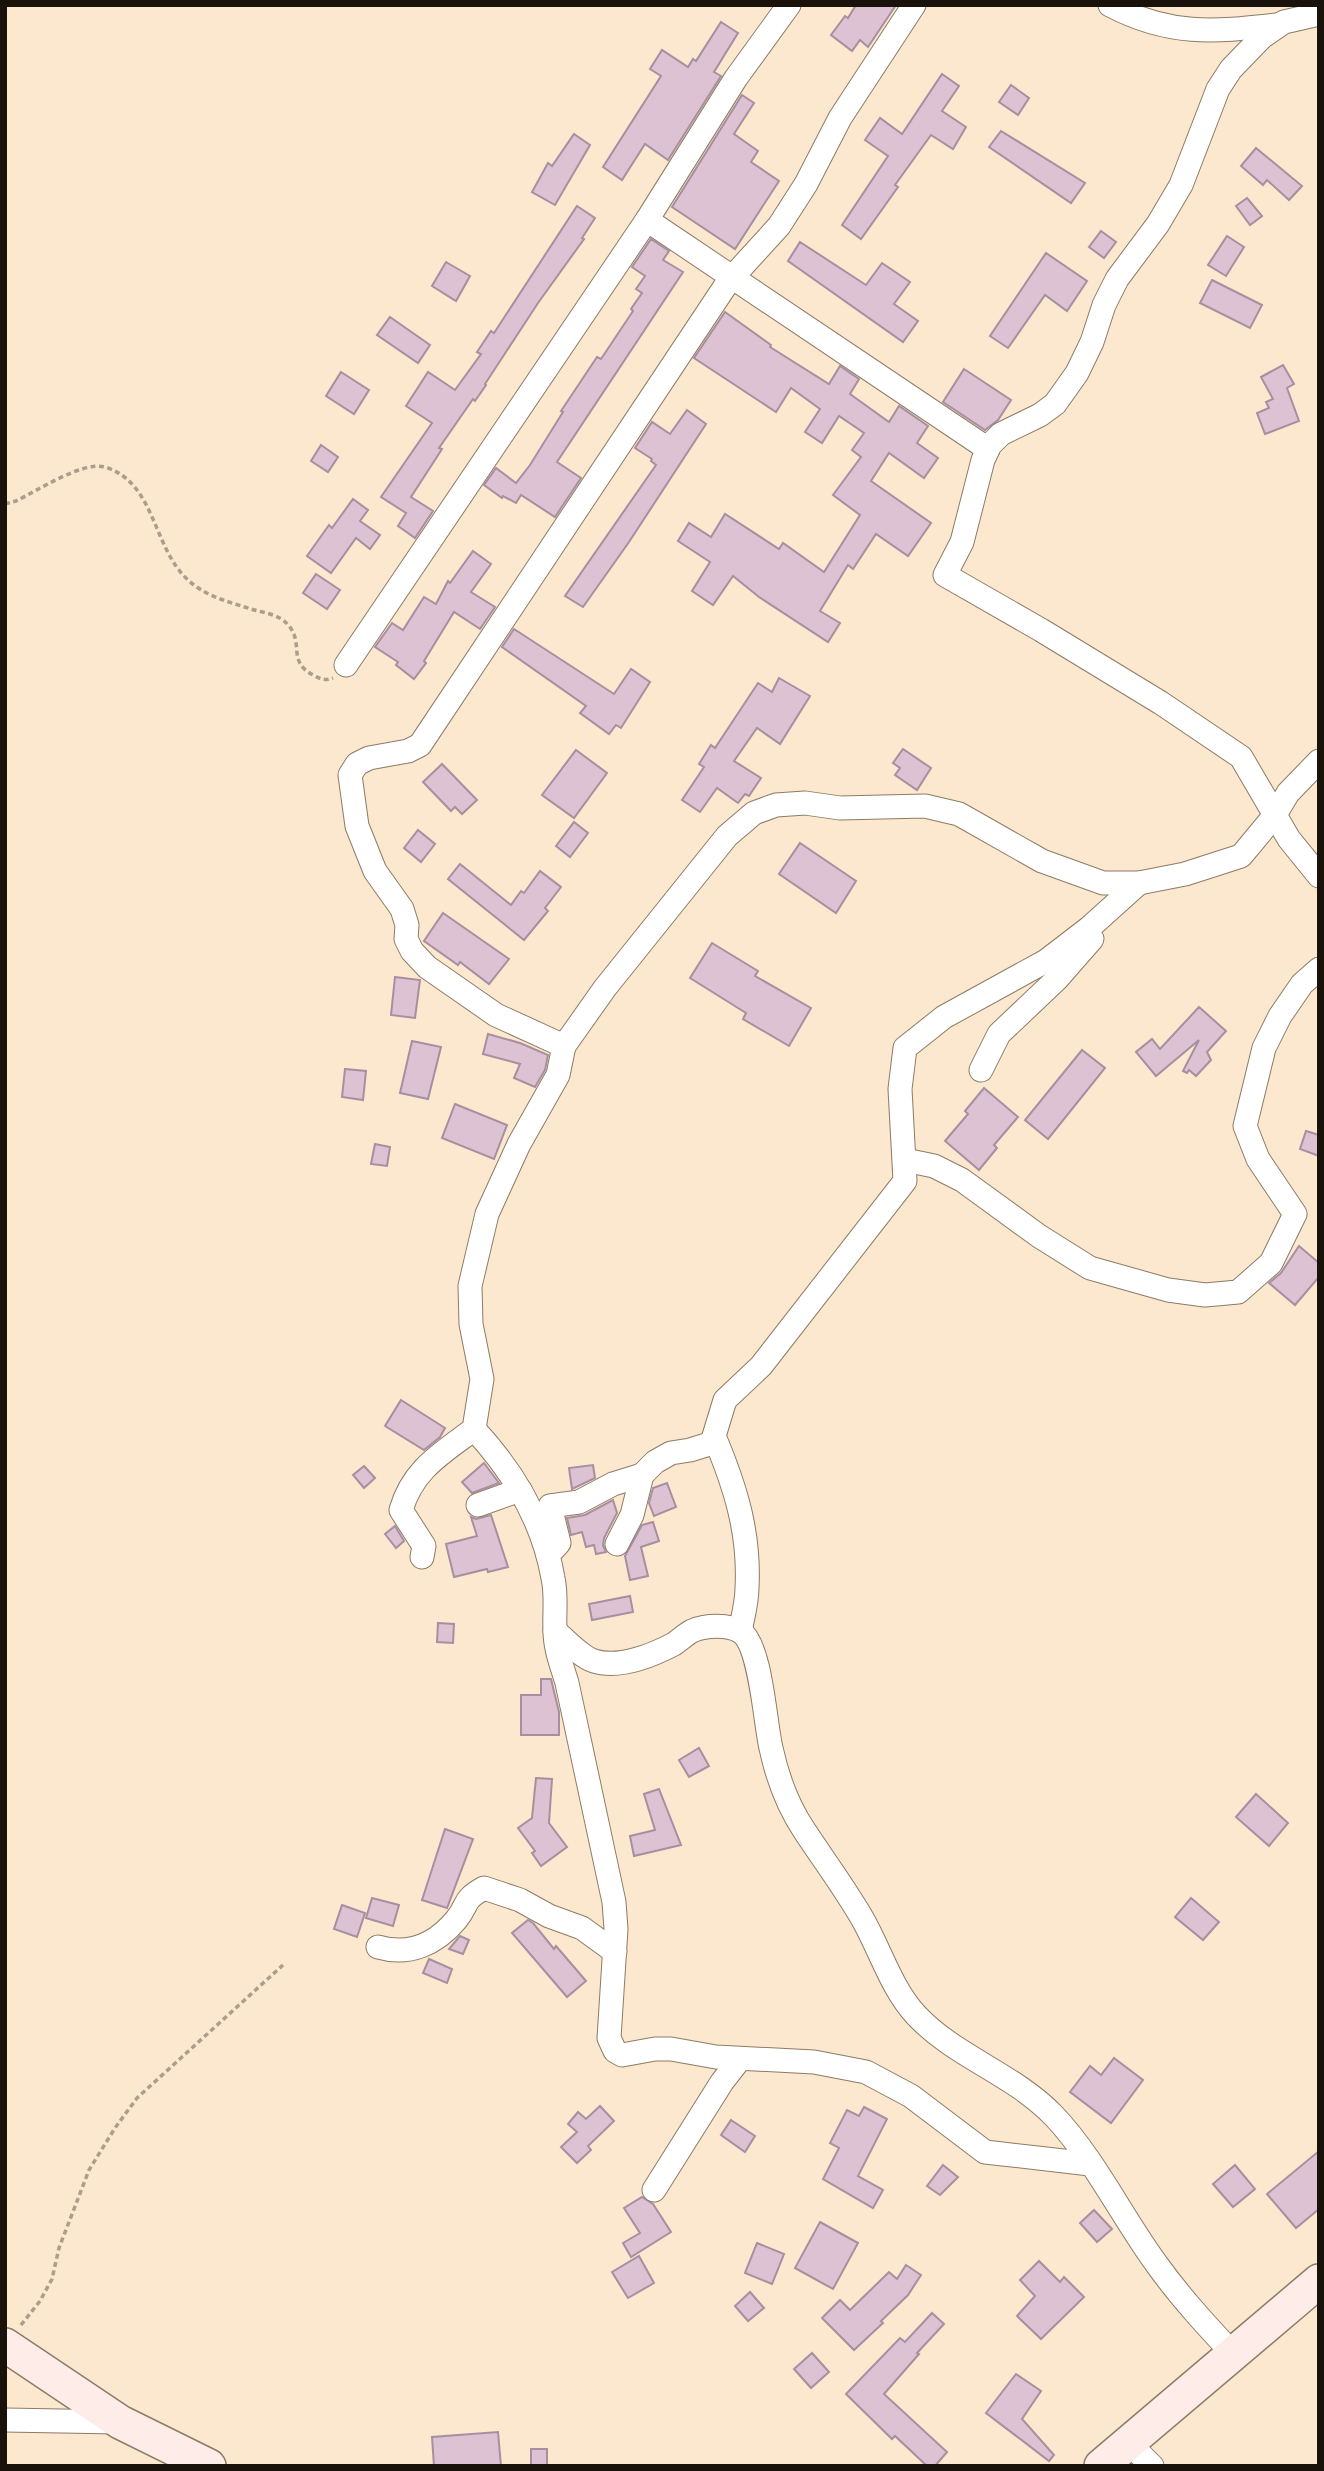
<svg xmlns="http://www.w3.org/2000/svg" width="1324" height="2471" viewBox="0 0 1324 2471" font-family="Arial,sans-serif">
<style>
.building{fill:#ddc2d4;stroke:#a88fa0;stroke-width:2}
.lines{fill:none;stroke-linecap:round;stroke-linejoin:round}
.street-casing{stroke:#8d7b65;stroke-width:25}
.secondary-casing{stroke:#8d7b65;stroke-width:36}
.path{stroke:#ad9d8a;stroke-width:3.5;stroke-dasharray:5 3.5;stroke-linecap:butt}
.street{stroke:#fff;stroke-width:23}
.secondary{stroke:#feece8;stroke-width:33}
</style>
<rect width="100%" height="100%" fill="#fce7cf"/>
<!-- building -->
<g class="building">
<polygon points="856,5 896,5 868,47 860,40 852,51 831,35 845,16 848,18"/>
<polygon points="721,22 738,33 714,72 721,76 668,160 645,144 622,180 603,167 661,76 650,69 662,50 688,67 693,59 696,61"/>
<polygon points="942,74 959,86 942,111 966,127 953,149 931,135 895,185 898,187 861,239 842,225 888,156 865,140 880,118 902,134"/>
<polygon points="1011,85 1029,98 1018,115 999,102"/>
<polygon points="742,95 754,103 734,134 758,151 751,162 779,181 735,249 672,207"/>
<polygon points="1001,131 1085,183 1071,203 989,147"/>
<polygon points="574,134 590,145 555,205 532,192 548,163 552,166"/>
<polygon points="1256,148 1302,186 1289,200 1267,180 1263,185 1241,166"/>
<polygon points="1247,198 1262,216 1250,225 1236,206"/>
<polygon points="577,206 595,218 582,238 584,239 538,303 485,384 486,385 475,401 473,399 439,448 442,449 411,497 433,511 415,538 398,526 406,513 381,497 432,423 406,406 428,372 455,390 481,354 477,352 491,331 494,333"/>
<polygon points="1101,231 1116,242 1104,258 1089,247"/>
<polygon points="1227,236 1244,247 1226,276 1208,265"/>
<polygon points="651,239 669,251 663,260 683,272 557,462 581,478 555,517 521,495 516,503 503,496 502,498 484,485 496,468 516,483 530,465 563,412 561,411 597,357 601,359 633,311 631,309 642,293 636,289 645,276 632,267"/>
<polygon points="800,242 866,285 882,263 910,282 894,304 918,321 903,342 788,261"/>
<polygon points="1046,253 1087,281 1067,311 1045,295 1008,348 990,336"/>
<polygon points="446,262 470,276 456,301 432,286"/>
<polygon points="1212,280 1262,305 1250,328 1200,303"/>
<polygon points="725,312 771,345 770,347 829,384 840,366 859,379 850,394 889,422 899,406 928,426 917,443 938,458 924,478 889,453 871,481 931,523 908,556 876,534 853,569 848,565 820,611 840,623 828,642 759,597 733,576 713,605 692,591 710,562 678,541 689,523 711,537 725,514 779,549 783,543 824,572 860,515 833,495 861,457 852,450 864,433 839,416 822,443 805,432 820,409 791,388 776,412 694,358"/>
<polygon points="390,317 430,345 418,363 377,335"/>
<polygon points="1283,365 1294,384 1287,388 1299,421 1265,434 1257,413 1269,408 1266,402 1273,399 1261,377"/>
<polygon points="964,369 1011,400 998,420 985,430 943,402"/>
<polygon points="341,372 369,390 354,414 326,396"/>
<polygon points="687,410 706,424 629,542 583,607 565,596 656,465 651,461 652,459 635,448 652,422 670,434"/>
<polygon points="321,445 338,457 328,472 311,461"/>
<polygon points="353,499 368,510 360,521 380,535 370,549 356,538 331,573 307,556 329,525 332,528"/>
<polygon points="473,551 491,564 471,592 495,607 480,629 454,612 424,661 426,663 414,679 396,665 398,662 375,647 392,623 403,630 424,597 436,604 448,581 450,583"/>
<polygon points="316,574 340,590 327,609 303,593"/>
<polygon points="514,629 614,694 631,669 650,682 621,728 616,725 609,734 580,713 586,706 502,647"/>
<polygon points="779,678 810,696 780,744 757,728 734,761 761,778 749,796 745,794 738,803 717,788 700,812 682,800 704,767 699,764 711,745 715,748 758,683 772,692"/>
<polygon points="903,749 931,768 917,790 895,775 900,768 893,763"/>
<polygon points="576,750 607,773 574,818 542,795"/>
<polygon points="442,764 477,800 462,814 455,807 451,811 423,782"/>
<polygon points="574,822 588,833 570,857 556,846"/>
<polygon points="418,830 435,844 421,862 404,848"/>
<polygon points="800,843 856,881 836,913 779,874"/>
<polygon points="460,864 511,905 521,891 524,893 540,871 561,887 545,908 548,911 524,940 448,879"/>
<polygon points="443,913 509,959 489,984 460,962 458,965 424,941"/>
<polygon points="712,943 758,971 755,976 811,1008 789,1046 743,1019 746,1013 690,978"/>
<polygon points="395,977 420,980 415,1018 391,1015"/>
<polygon points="1199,1007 1226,1031 1207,1052 1211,1060 1196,1076 1189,1070 1187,1073 1183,1071 1199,1040 1156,1076 1136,1052 1152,1039 1160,1049"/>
<polygon points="488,1034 520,1043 548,1055 545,1070 535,1087 514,1078 520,1064 483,1054"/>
<polygon points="412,1041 441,1047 428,1099 400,1093"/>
<polygon points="1082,1050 1105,1068 1048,1139 1025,1120"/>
<polygon points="345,1069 366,1071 363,1100 342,1097"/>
<polygon points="984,1088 1018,1117 994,1145 997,1148 979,1170 945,1141 968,1114 965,1111"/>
<polygon points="455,1104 507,1125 494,1159 442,1138"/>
<polygon points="1306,1131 1319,1135 1319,1156 1300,1149"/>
<polygon points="375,1144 390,1147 387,1166 371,1164"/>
<polygon points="1299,1246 1319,1263 1319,1277 1295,1305 1269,1283 1281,1273"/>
<polygon points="401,1400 445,1428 440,1437 424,1450 385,1426"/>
<polygon points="484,1463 499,1483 472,1493 462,1482"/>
<polygon points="593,1465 595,1478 572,1489 569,1468"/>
<polygon points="364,1466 375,1478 364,1488 353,1475"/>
<polygon points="667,1483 676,1507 654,1516 649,1503 653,1488"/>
<polygon points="613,1500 617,1513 604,1538 603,1545 606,1552 596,1554 594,1545 586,1547 582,1532 571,1535 567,1518 585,1515"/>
<polygon points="491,1515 508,1567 488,1572 487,1569 454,1577 446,1544 477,1536 471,1517 476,1519"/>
<polygon points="653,1522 659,1541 641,1547 648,1576 630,1580 625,1556 642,1525"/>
<polygon points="395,1526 404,1541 396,1548 385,1534"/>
<polygon points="630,1596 633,1612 592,1620 589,1604"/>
<polygon points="438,1623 454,1624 453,1643 437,1642"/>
<polygon points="541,1679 551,1679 559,1712 559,1735 521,1735 521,1695 541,1695"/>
<polygon points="699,1748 709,1766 689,1777 679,1760"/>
<polygon points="536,1778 552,1779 549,1823 567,1847 541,1866 532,1853 535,1851 518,1828 532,1818"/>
<polygon points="659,1789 681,1845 634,1856 630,1836 655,1830 644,1794"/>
<polygon points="1256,1794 1288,1823 1269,1846 1236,1817"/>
<polygon points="445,1829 473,1839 447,1908 422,1900"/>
<polygon points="372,1898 399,1905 393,1926 366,1918"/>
<polygon points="1191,1898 1219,1922 1203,1940 1175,1917"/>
<polygon points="342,1905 365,1913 357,1937 334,1929"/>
<polygon points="528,1920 533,1923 554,1949 556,1946 586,1981 567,1997 512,1933"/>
<polygon points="460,1936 469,1940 463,1954 449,1949"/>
<polygon points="429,1959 452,1969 447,1983 423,1973"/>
<polygon points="1114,2058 1143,2080 1111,2123 1070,2092 1090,2066 1101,2075"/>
<polygon points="600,2106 614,2121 588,2146 591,2150 577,2163 561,2147 577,2132 568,2124 578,2112 586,2119"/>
<polygon points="864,2107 887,2119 858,2176 883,2190 873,2208 823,2179 839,2148 830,2143 847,2110 859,2116"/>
<polygon points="731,2120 755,2136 745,2152 721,2135"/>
<polygon points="1319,2151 1319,2209 1296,2228 1267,2194"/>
<polygon points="943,2165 958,2177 940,2195 927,2186"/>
<polygon points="1235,2165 1255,2189 1233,2207 1213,2184"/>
<polygon points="642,2197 653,2204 671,2232 631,2257 623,2243 640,2233 624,2208"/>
<polygon points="1094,2210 1112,2229 1097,2242 1080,2223"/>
<polygon points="820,2222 858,2243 833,2289 795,2268"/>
<polygon points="757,2243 784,2254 772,2284 745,2273"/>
<polygon points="639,2256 654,2283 628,2298 612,2272"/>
<polygon points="1039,2261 1060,2282 1064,2277 1084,2297 1041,2339 1017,2316 1035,2296 1020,2280"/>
<polygon points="906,2265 921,2275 908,2295 881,2321 883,2323 854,2350 822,2318 840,2300 850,2310 889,2272 897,2279"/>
<polygon points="750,2292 764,2308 748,2321 735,2306"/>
<polygon points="932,2313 944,2324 917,2353 919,2354 884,2394 947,2452 935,2466 927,2466 895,2436 892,2439 846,2394 900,2338 905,2342"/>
<polygon points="812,2353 829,2372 811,2388 794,2369"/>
<polygon points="1016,2374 1041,2391 1022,2419 1054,2455 1049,2461 986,2413"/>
<polygon points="498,2432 501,2466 434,2466 432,2437"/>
<rect x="531" y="2449" width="16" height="17"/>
</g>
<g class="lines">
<defs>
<g id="street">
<path d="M1110 5C1169 36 1213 32 1277 25"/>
<polyline points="1319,14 1284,22 1262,37 1231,69 1218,89 1181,185 1158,224 1117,279 1104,305 1092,342 1077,373 1055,404 1040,415 1001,434 990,445 983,460 962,542 945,575 1041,630 1161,703 1241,757 1289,839 1319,876"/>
<polyline points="647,220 988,449"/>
<polyline points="346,665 647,220 736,78 789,5"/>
<polyline points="564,1046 496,1015 427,967 412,951 406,939 407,925 402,909 375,871 357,826 350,775 357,764 369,758 408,751 420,745 728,282 779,226 806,184 840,118 914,5"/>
<polyline points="981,1070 999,1034 1057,979 1092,939"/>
<polyline points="905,1160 934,1166 962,1180 1039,1236 1090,1268 1168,1290 1205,1295 1238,1292 1271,1263 1295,1214 1258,1159 1245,1126 1264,1048 1280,1016 1302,984 1319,969"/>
<path d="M474 1429C512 1470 543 1521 553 1578 557 1596 554 1613 555 1631 555 1649 562 1666 567 1683L614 1902 616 1929 609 2038 615 2051 622 2055 655 2049H671L716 2057 814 2062 866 2072 911 2096 985 2152 1090 2164"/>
<polyline points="478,1505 520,1490"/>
<polyline points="617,1544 632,1515 642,1475 655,1462 671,1453 690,1450 716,1442"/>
<polyline points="548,1555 559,1543 550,1506 579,1502 613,1484 642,1475"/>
<path d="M422 1557 424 1546 401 1510C413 1469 441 1454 474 1429L482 1379 471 1324 470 1286 487 1214 519 1144 558 1075 564 1046 605 988 727 836 754 813 776 805 805 803 840 808 925 806 959 814 1042 861 1103 883H1139L1185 874 1241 856 1275 815 1288 793 1319 761"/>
<path d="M555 1631C566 1640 581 1657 594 1661 619 1669 653 1655 674 1644 680 1640 686 1634 692 1631 705 1625 729 1624 741 1632 761 1646 765 1723 771 1748 777 1776 788 1806 804 1830 823 1859 844 1887 862 1918 880 1949 891 1988 916 2015 955 2057 1014 2074 1054 2116 1094 2158 1123 2219 1158 2266 1181 2298 1207 2326 1234 2355"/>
<path d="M740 1631C743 1617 747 1602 747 1588 750 1532 735 1486 714 1436L725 1400 761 1366 905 1181 900 1089 905 1048 944 1017 1046 961 1089 928 1139 883"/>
<path d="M378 1947C409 1956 436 1944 456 1920 470 1903 461 1901 484 1888L520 1900 549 1916 582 1928 615 1952"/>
<polyline points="654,2190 722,2082 740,2059"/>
<polyline points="5,2420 118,2422"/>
<polyline points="1129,2443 1152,2466"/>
</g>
<g id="secondary">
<polyline points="5,2345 120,2422 209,2466"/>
<polyline points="1101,2466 1319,2281"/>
</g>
</defs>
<!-- street casing -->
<use href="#street" class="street-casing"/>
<!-- secondary casing -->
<use href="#secondary" class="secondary-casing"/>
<!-- path -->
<g class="path">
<path d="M5 504 16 501C37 491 82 461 105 467 156 483 152 547 188 580 205 596 229 602 251 609 264 613 280 614 289 626 304 644 287 661 313 675 320 679 325 681 333 678"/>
<polyline points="21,2325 40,2301 52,2279 59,2248 89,2170 115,2128 137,2098 283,1965"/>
</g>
<!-- street -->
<use href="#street" class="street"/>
<!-- secondary -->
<use href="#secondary" class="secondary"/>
</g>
<!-- border -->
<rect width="1324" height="2471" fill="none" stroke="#19120a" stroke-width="14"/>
</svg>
